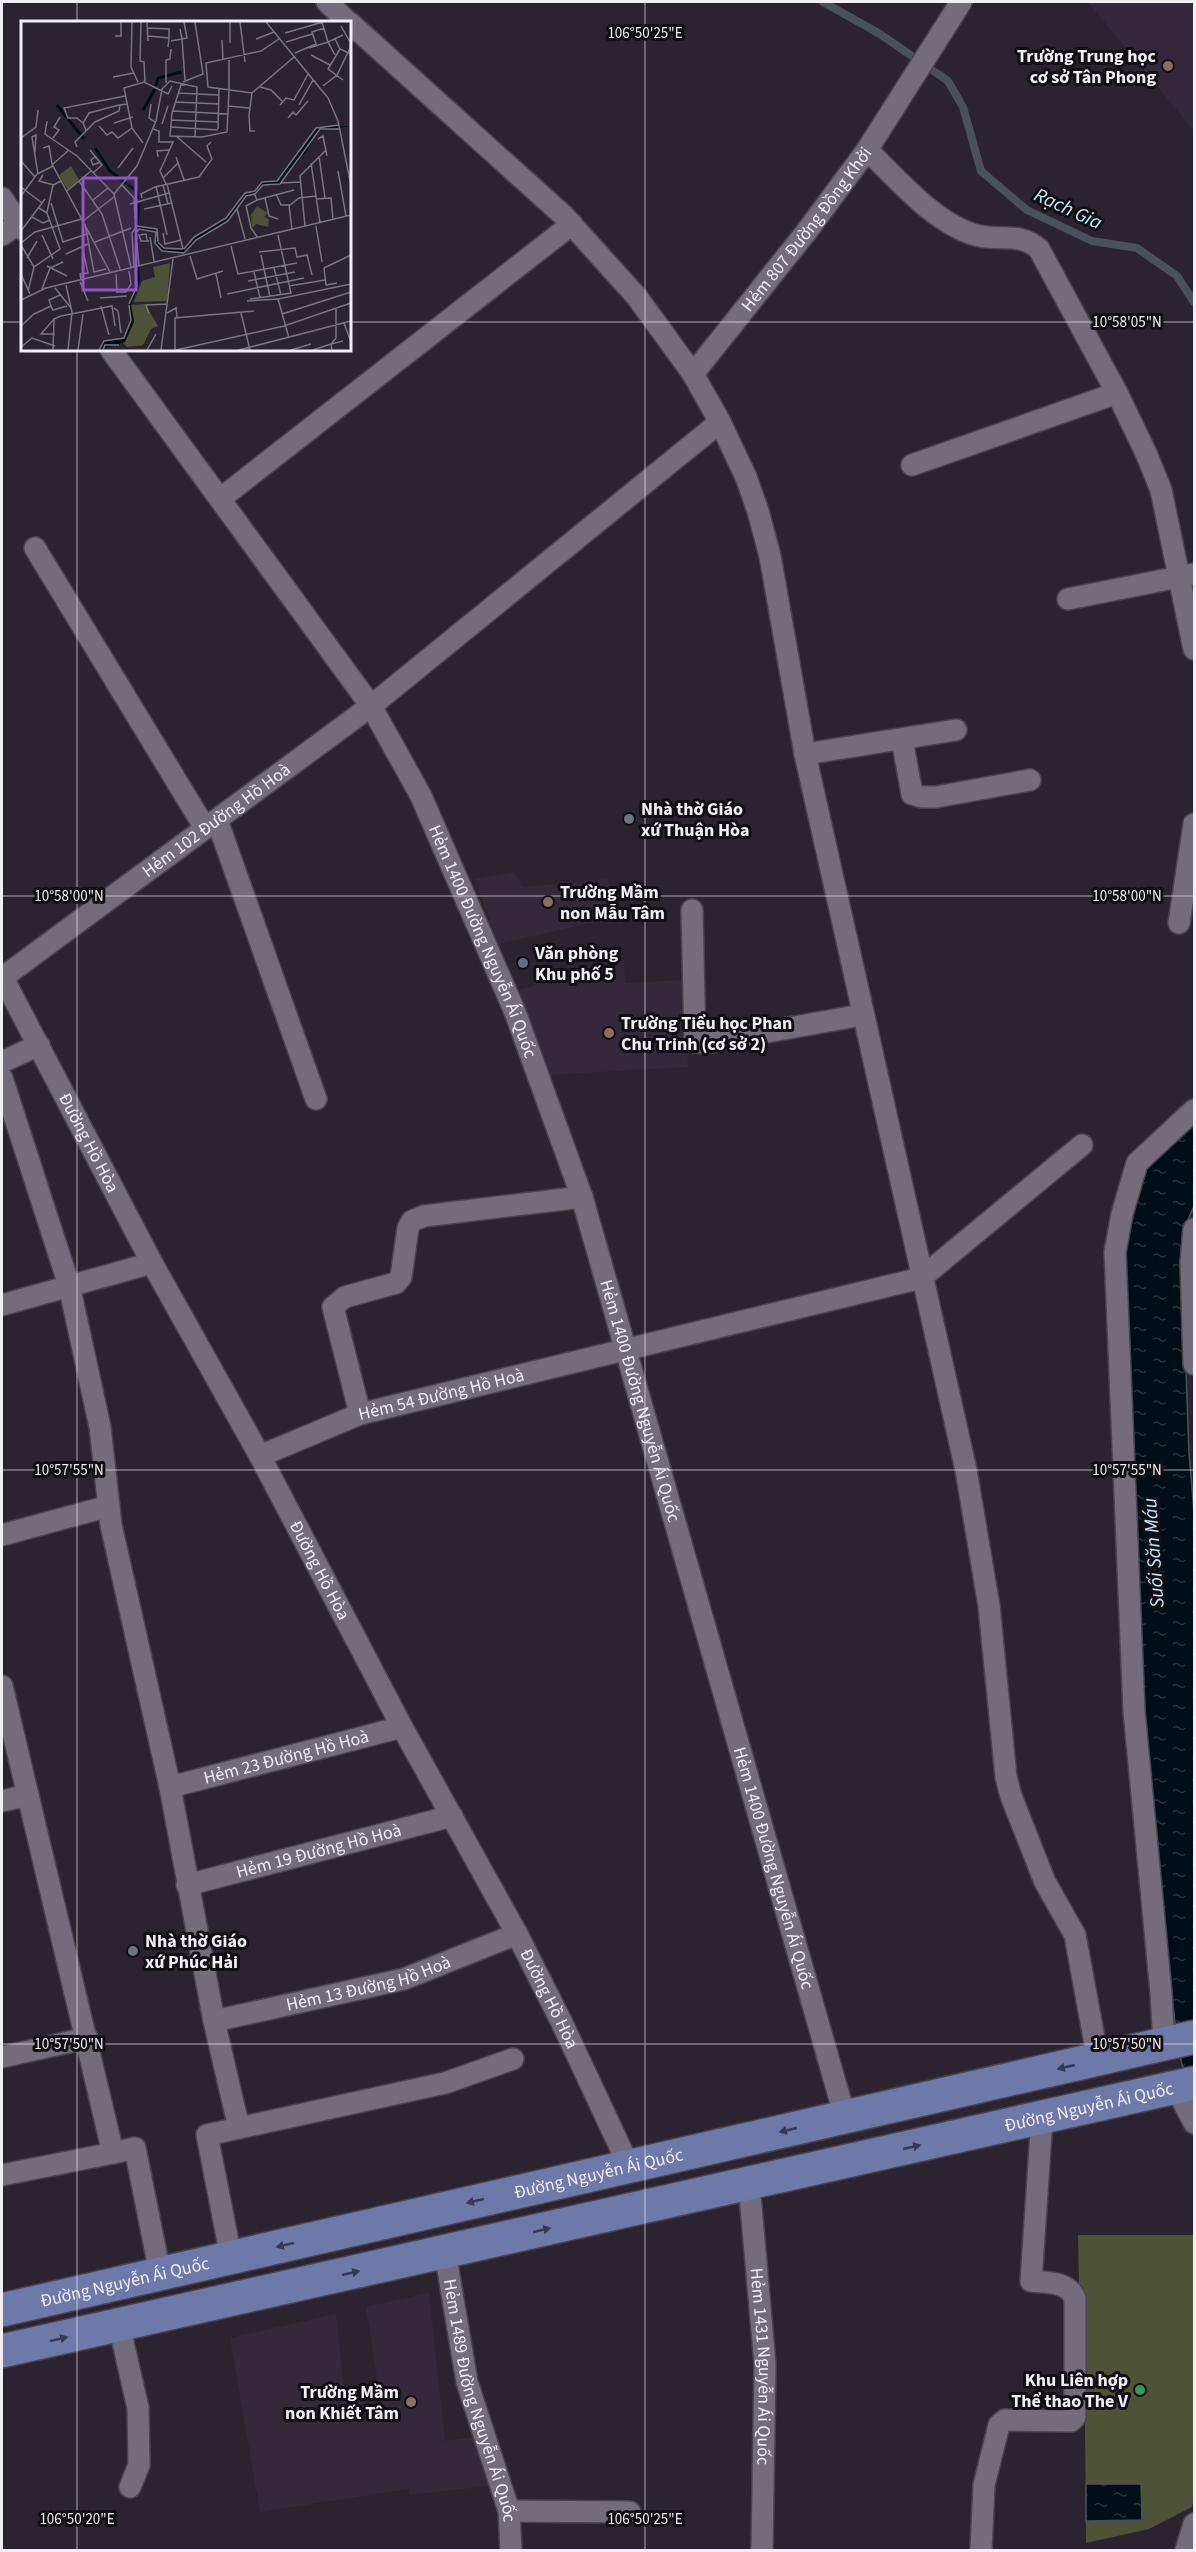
<svg xmlns="http://www.w3.org/2000/svg" width="1196" height="2552" viewBox="0 0 1196 2552" font-family="'Source Sans 3',sans-serif">
<style>
.built{fill:#34293b}
.green{fill:#4e5237}
.water{fill:url(#water-ripples);stroke:#49525a;stroke-width:1.5}
.lines{fill:none;stroke-linecap:round;stroke-linejoin:round}
.stream{stroke:#49525a;stroke-width:8}
.street-casing{stroke:#49434d;stroke-width:24}
.primary-casing{stroke:#49434d;stroke-width:36}
.street{stroke:#746c7b;stroke-width:21}
.primary{stroke:#6c79a9;stroke-width:33}
.oneway{fill:#363950}
.ticks{fill:none;stroke:#f2eef6;stroke-width:1.5;stroke-opacity:0.45}
.education-dot{fill:#8d6e63;stroke:#120f14;stroke-width:2}
.worship-dot{fill:#6b7280;stroke:#120f14;stroke-width:2}
.service-dot{fill:#5c6f8a;stroke:#120f14;stroke-width:2}
.leisure-dot{fill:#2e9e5b;stroke:#120f14;stroke-width:2}
.labels{text-anchor:middle;dominant-baseline:central;stroke-width:6;stroke-linejoin:round;paint-order:stroke}
.poi-label{font-size:18px;font-weight:bold;fill:#f2eef6;stroke:#120f14;text-anchor:start}
.street-label{font-size:18px;fill:#f2eef6;stroke:#120f14}
.water-label{font-size:20px;font-style:italic;fill:#c1e8fc;stroke:#120f14}
.inset-river{fill:none;stroke:#000f17;stroke-width:3}
.inset-road{fill:none;stroke:#7b757f;stroke-width:1.5}
.view{fill:#9353ca;fill-opacity:0.15;stroke:#9353ca;stroke-width:3}
.inset-edge{fill:none;stroke:#f2eef6;stroke-width:3}
.ticks-label{font-size:15px;text-anchor:middle;fill:#f2eef6;stroke:#120f14;stroke-width:6;stroke-linejoin:round;paint-order:stroke}
</style>
<defs>
<pattern id="water-ripples" width="26" height="14" patternUnits="userSpaceOnUse" patternTransform="scale(1.5)"><rect width="26" height="14" fill="#000f17"/><path d="M2 4q2-2 4 0t4 0M15 11q2-2 4 0t4 0" fill="none" stroke="#263239"/></pattern>
</defs>
<rect width="100%" height="100%" fill="#2b2430"/>
<!-- built -->
<g class="built">
<polygon points="1088,2 1194,2 1194,131"/>
<polygon points="514,872 523,887 608,879 616,917 498,944 475,879"/>
<polygon points="624,960 625,983 685,980 688,1067 546,1075 515,991"/>
<polygon points="429,2293 445,2441 474,2437 489,2486 410,2495 408,2489 260,2512 230,2338 336,2314 345,2400 364,2398 367,2419 383,2415 366,2307"/>
</g>
<!-- green -->
<polygon class="green" points="1078,2235 1194,2235 1194,2497 1192,2507 1149,2529 1086,2543 1084,2297 1079,2285"/>
<!-- water -->
<g class="water">
<polygon points="1194,1123 1194,1206 1186,1224 1182,1261 1189,1453 1194,1512 1194,2097 1182,2064 1177,2043 1146,1746 1124,1252 1145,1168"/>
<polygon points="1086,2484 1141,2484 1142,2520 1086,2521"/>
</g>
<g class="lines">
<!-- stream -->
<polyline class="stream" points="823,2 880,34 948,81 963,107 981,171 1027,210 1092,241 1137,248 1177,276 1194,302"/>
<defs>
<g id="street">
<polyline points="327,2 348,22"/>
<polyline points="350,23 564,216 637,297 693,374 720,422 746,477 758,511 770,556 805,754 966,1470 989,1606 1006,1777 1011,1796 1045,1882 1075,1935 1098,2060"/>
<path d="M867 150C898 179 931 220 972 234 997 243 1018 230 1039 249L1117 393 1146 453 1161 490 1194 649"/>
<polyline points="2,198 22,229"/>
<polyline points="2,235 18,224"/>
<path id="s1" d="M111 350 371 706 421 796 515 1012 582 1197 845 2117"/>
<path id="s2" d="M693 374 807 231 867 150 961 2"/>
<polyline points="912,465 1117,393"/>
<polyline points="220,499 572,224"/>
<polyline points="35,548 205,828"/>
<polyline points="1068,599 1194,574"/>
<polyline points="902,739 912,794 922,797 936,797 1030,780"/>
<polyline points="805,754 956,730"/>
<polyline points="217,820 316,1099"/>
<polyline points="692,910 695,1042 705,1043 862,1015"/>
<polyline points="1179,923 1194,824"/>
<path id="s3" d="M2 976 152 1263 260 1456 402 1727 517 1934 562 2023 629 2166"/>
<path id="s4" d="M2 978 371 706 720 422"/>
<polyline points="2,1062 39,1045"/>
<polyline points="2,1078 69,1285 100,1427 111,1525 170,1787 214,2021 239,2128 445,2083 513,2059"/>
<polyline points="1194,1229 1191,1262 1194,1364"/>
<polyline points="2,1305 152,1263"/>
<polyline points="360,1414 333,1307 345,1297 396,1283 401,1277 408,1228 412,1221 424,1216 582,1197"/>
<path id="s5" d="M260 1456 360 1414 921 1278 1082 1145"/>
<polyline points="2,1535 109,1506"/>
<polyline points="2,1686 113,2153 2,2175"/>
<path id="s6" d="M170 1787 402 1727"/>
<polyline points="2,1801 28,1795"/>
<path id="s7" d="M187 1885 452 1816"/>
<path id="s8" d="M214 2021 404 1979 517 1934"/>
<polyline points="1164,2045 1161,1993 1134,1711 1115,1252 1122,1214 1137,1163 1194,1110"/>
<polyline points="2,2057 87,2038"/>
<polyline points="1176,2088 1194,2123"/>
<polyline points="113,2153 135,2148 160,2273"/>
<path id="s9" d="M749 2184 765 2364 762 2550"/>
<path id="s10" d="M445 2252 467 2382 509 2511 511 2550"/>
<polyline points="231,2257 207,2135 239,2128"/>
<polyline points="119,2325 138,2408 139,2465 130,2487"/>
<polyline points="509,2511 630,2512"/>
<path d="M981 2550 984 2485 999 2425 1005 2420 1071 2421 1075 2417V2298C1067 2281 1048 2283 1031 2281L1042 2118"/>
<polyline points="1186,2550 1194,2524"/>
</g>
<g id="primary">
<path id="s11" d="M2 2310 1194 2037"/>
<path id="s12" d="M2 2351 1194 2083"/>
</g>
</defs>
<!-- street casing -->
<use href="#street" class="street-casing"/>
<!-- primary casing -->
<use href="#primary" class="primary-casing"/>
<!-- street -->
<use href="#street" class="street"/>
<!-- primary -->
<use href="#primary" class="primary"/>
</g>
<!-- one-way arrows -->
<defs><path id="oneway-solid" d="M-6-.8H1V-3.2L6.5 0L1 3.2V.8H-6Z" transform="scale(1.5)"/></defs>
<g class="oneway">
<use href="#oneway-solid" transform="translate(1066 2067) rotate(167)"/>
<use href="#oneway-solid" transform="translate(788 2130) rotate(167)"/>
<use href="#oneway-solid" transform="translate(912 2147) rotate(-13)"/>
<use href="#oneway-solid" transform="translate(475 2201) rotate(167)"/>
<use href="#oneway-solid" transform="translate(542 2230) rotate(-13)"/>
<use href="#oneway-solid" transform="translate(285 2245) rotate(167)"/>
<use href="#oneway-solid" transform="translate(351 2273) rotate(-13)"/>
<use href="#oneway-solid" transform="translate(59 2339) rotate(-13)"/>
</g>
<!-- ticks -->
<path class="ticks" d="M77 2V22M645 2V2550M2 322H22M350 322H1194M77 350V2550M2 896H1194M2 1470H1194M2 2044H1194"/>
<!-- markers -->
<g class="education-dot">
<circle cx="1168" cy="66" r="6"/>
<circle cx="548" cy="902" r="6"/>
<circle cx="609" cy="1033" r="6"/>
<circle cx="411" cy="2402" r="6"/>
</g>
<g class="worship-dot">
<circle cx="629" cy="819" r="6"/>
<circle cx="133" cy="1951" r="6"/>
</g>
<circle class="service-dot" cx="523" cy="963" r="6"/>
<circle class="leisure-dot" cx="1140" cy="2390" r="6"/>
<g class="labels">
<!-- poi labels -->
<g class="poi-label">
<text x="1156" y="56" text-anchor="end">Trường Trung học<tspan x="1156" dy="21">cơ sở Tân Phong</tspan></text>
<text x="641" y="809">Nhà thờ Giáo<tspan x="641" dy="21">xứ Thuận Hòa</tspan></text>
<text x="560" y="892">Trường Mầm<tspan x="560" dy="21">non Mẫu Tâm</tspan></text>
<text x="535" y="953">Văn phòng<tspan x="535" dy="21">Khu phố 5</tspan></text>
<text x="621" y="1023">Trường Tiểu học Phan<tspan x="621" dy="21">Chu Trinh (cơ sở 2)</tspan></text>
<text x="145" y="1941">Nhà thờ Giáo<tspan x="145" dy="21">xứ Phúc Hải</tspan></text>
<text x="1128" y="2380" text-anchor="end">Khu Liên hợp<tspan x="1128" dy="21">Thể thao The V</tspan></text>
<text x="399" y="2392" text-anchor="end">Trường Mầm<tspan x="399" dy="21">non Khiết Tâm</tspan></text>
</g>
<!-- street labels -->
<g class="street-label">
<text stroke="none"><textPath href="#s2" startOffset="184">Hẻm 807 Đường Đồng Khởi</textPath></text>
<text stroke="none"><textPath href="#s4" startOffset="266">Hẻm 102 Đường Hồ Hoà</textPath></text>
<text stroke="none"><textPath href="#s1" startOffset="702">Hẻm 1400 Đường Nguyễn Ái Quốc</textPath></text>
<text stroke="none"><textPath href="#s3" startOffset="188">Đường Hồ Hòa</textPath></text>
<text stroke="none"><textPath href="#s5" startOffset="192">Hẻm 54 Đường Hồ Hoà</textPath></text>
<text stroke="none"><textPath href="#s1" startOffset="1188">Hẻm 1400 Đường Nguyễn Ái Quốc</textPath></text>
<text stroke="none"><textPath href="#s3" startOffset="674">Đường Hồ Hòa</textPath></text>
<text stroke="none"><textPath href="#s6" startOffset="120">Hẻm 23 Đường Hồ Hoà</textPath></text>
<text stroke="none"><textPath href="#s7" startOffset="136">Hẻm 19 Đường Hồ Hoà</textPath></text>
<text stroke="none"><textPath href="#s1" startOffset="1674">Hẻm 1400 Đường Nguyễn Ái Quốc</textPath></text>
<text stroke="none"><textPath href="#s8" startOffset="159">Hẻm 13 Đường Hồ Hoà</textPath></text>
<text stroke="none"><textPath href="#s3" startOffset="1160">Đường Hồ Hòa</textPath></text>
<text stroke="none"><textPath href="#s12" startOffset="1114">Đường Nguyễn Ái Quốc</textPath></text>
<text stroke="none"><textPath href="#s11" startOffset="612">Đường Nguyễn Ái Quốc</textPath></text>
<text stroke="none"><textPath href="#s11" startOffset="126">Đường Nguyễn Ái Quốc</textPath></text>
<text stroke="none"><textPath href="#s9" startOffset="183">Hẻm 1431 Nguyễn Ái Quốc</textPath></text>
<text stroke="none"><textPath href="#s10" startOffset="153">Hẻm 1489 Đường Nguyễn Ái Quốc</textPath></text>
</g>
<!-- water labels -->
<g class="water-label">
<text transform="translate(1068 209) rotate(25)">Rạch Gia</text>
<text transform="translate(1154 1553) rotate(-94)">Suối Săn Máu</text>
</g>
</g>
<!-- overview -->
<g transform="translate(21 21)">
<rect width="330" height="330" fill="#2b2430"/>
<path d="M236 185 247 192 243 196 248 198 247 206 235 203 231 207 230 194Z" fill="#4e5237"/>
<path d="M50 145 58 159 47 169 38 154ZM124 283 137 305 130 308 122 324 106 326 102 322 113 299 110 284Z" fill="#4e5237"/>
<path d="M149 242 146 280 113 281 121 260 134 256 132 246Z" fill="#4e5237"/>
<path d="M330 105 297 110 286 130 259 163 242 164 237 171 227 174 207 199 175 219 164 231H145L135 224V210L116 208 119 261 110 284 113 301 104 321 78 329 83 320 103 318 110 300 108 283 116 262 112 212 115 206 135 208 136 218 145 229H163L173 217 206 197 223 173 232 171 241 161H255L297 106Z" fill="#000f17"/>
<path class="inset-river" d="M135 65 137 57 160 51M36 84 63 118M122 89 134 68M74 127 89 150 114 169 117 178M116 204 118 183"/>
<path class="inset-road" d="M111 1 110 46 117 61M120 1 119 40 123 41 124 61M163 1 166 17 161 18 164 59M209 1V22M219 1 224 41M245 1 307 77 317 100 330 164M126 2 127 20M320 5 329 21M127 7 148 8V17M264 12 302 1M94 15H100V1M127 15 148 17 147 26M235 18 253 11M258 18 240 30 185 42 187 66 231 72 273 36M314 18 319 28 330 33M201 19 202 39M150 20 161 18 159 8M265 21 291 13M288 27 307 21 301 1M319 28 307 48 322 59M274 32 295 23 291 11 303 7M290 34 309 44M314 34 307 21 322 14M92 56 113 52M162 61 182 53 174 1M145 62V39L149 38 150 28M164 64H160L151 92 149 115 181 116 206 111 208 70M302 65 316 54 329 27 330 11M239 66 250 69 261 80M208 69V39M157 72 197 74M231 72 228 94 229 110H234M155 81 198 83M130 83 128 97 134 101M259 84 265 77 273 79 287 53M278 84 292 59M207 85 228 87M152 90 207 93M267 97 272 91 275 94 287 80M150 99 197 101M26 100 24 113 56 135 93 173 110 246M62 102 56 97H47L43 87 104 75M93 102 112 96M141 103 147 85M78 105 86 114 91 111 97 117 111 107M149 106 197 109M132 108 138 110V121H152L139 150 145 163M197 108 198 68M65 109 62 102 68 92 98 84M155 115 185 141M0 117 15 106 17 89M32 117 38 109 33 106 39 96M297 118 302 115 306 135M122 122 111 107 103 67 123 61 147 73 151 65M56 126 54 121 74 101 98 90 99 84 106 83M22 127 28 125 31 143 89 251M69 129 81 144 72 152M14 131 15 114 11 116 17 153M75 135 70 139 72 144 79 141M298 135 304 177M137 136 136 130 148 129M155 136 163 159M0 140 14 156M290 142 299 202M32 143 48 129M97 147 112 127M317 150 325 195M22 154 18 160 33 164M142 157 157 142M58 160 81 193 99 248M260 162 279 161M100 163 113 177 114 197M146 163 162 228M142 164 147 183M135 165 146 214M0 166 21 182M46 170 70 150M233 172 236 179 225 185 230 207 237 217M93 173 116 145 135 100 141 68 149 60 176 66 174 116M255 173 260 184H268L271 209M0 175 16 153 32 145M121 177 120 173 134 166 178 156 191 138 186 125 190 121M244 177 248 195 257 198M295 178 310 177 312 198M72 179 87 167M236 179 273 169M30 182 42 221 69 212M109 183 148 172M268 185 278 177 295 175M123 188 151 182M216 188 224 218M26 191 32 164 40 160M11 196 22 202 29 199M62 200 94 175M64 203 73 251 85 248M284 205 279 155 305 129M295 205 301 241M0 210 24 178M142 212 144 223 160 219M21 214 32 238M129 216 133 240M126 219 125 213 118 214 120 220H128M74 221 110 207M0 222 14 211 61 198M0 224 13 246M210 225 217 253 276 242M163 228 173 216 205 197 224 172 234 170 241 161 256 160 295 107 318 104M238 231 274 227 276 236 286 234 291 254M163 232 175 219 207 200 225 175 234 173 242 164 259 163 299 108H319M45 233 67 223M240 234 249 276M169 235 176 258 202 250M6 237 16 220M26 245 46 255M118 245 115 212 118 208 135 211 134 222 141 230 163 232M113 247 111 212 116 205 136 208 137 221 143 227 162 228M253 247 260 274M233 251 239 277M0 253 9 273M95 253 96 272M195 253 200 277M60 258 59 253 67 252 61 225M227 260 274 251M59 261 67 280M316 262 305 264 303 247 330 234M45 264 51 291 47 329M268 265 304 259M34 267 50 287M21 268 29 247 42 241M7 270 13 246 39 228 26 192 18 187M96 271H105L110 263 108 250M206 273 283 257M79 277 106 275M229 278 270 272 257 214M0 279 25 267 330 194M226 280 257 278M108 283 116 265 114 249M30 285 32 289 46 285M80 285 88 314M93 287 97 290 100 312M146 292 155 287 156 296M220 292 229 329M128 293 125 284 146 283M261 293 330 271M33 298 20 313H34M323 302 330 321M0 305 13 293 30 285 28 279 39 274M268 317 257 278 330 263M0 326 11 317 34 325M32 329 33 298 40 295 91 285 94 305M57 329 62 293M78 329 83 320 103 317 110 299 108 284M82 329 84 324H98M126 329 135 313M140 329 152 238M154 329V297L233 290M155 329 263 305 330 282M218 329 330 300M270 329 290 323M292 329 310 323 315 317V288M311 329 310 323 322 320"/>
<path class="view" d="M62 157H115V269H62Z"/>
<rect width="330" height="330" class="inset-edge"/>
</g>
<g class="ticks-label">
<text x="645" y="38">106°50'25"E</text>
<text x="1127" y="327">10°58'05"N</text>
<text x="69" y="901">10°58'00"N</text>
<text x="1127" y="901">10°58'00"N</text>
<text x="69" y="1475">10°57'55"N</text>
<text x="1127" y="1475">10°57'55"N</text>
<text x="69" y="2049">10°57'50"N</text>
<text x="1127" y="2049">10°57'50"N</text>
<text x="77" y="2524">106°50'20"E</text>
<text x="645" y="2524">106°50'25"E</text>
</g>
<!-- border -->
<rect width="1196" height="2552" fill="none" stroke="#f2eef6" stroke-width="6"/>
</svg>
